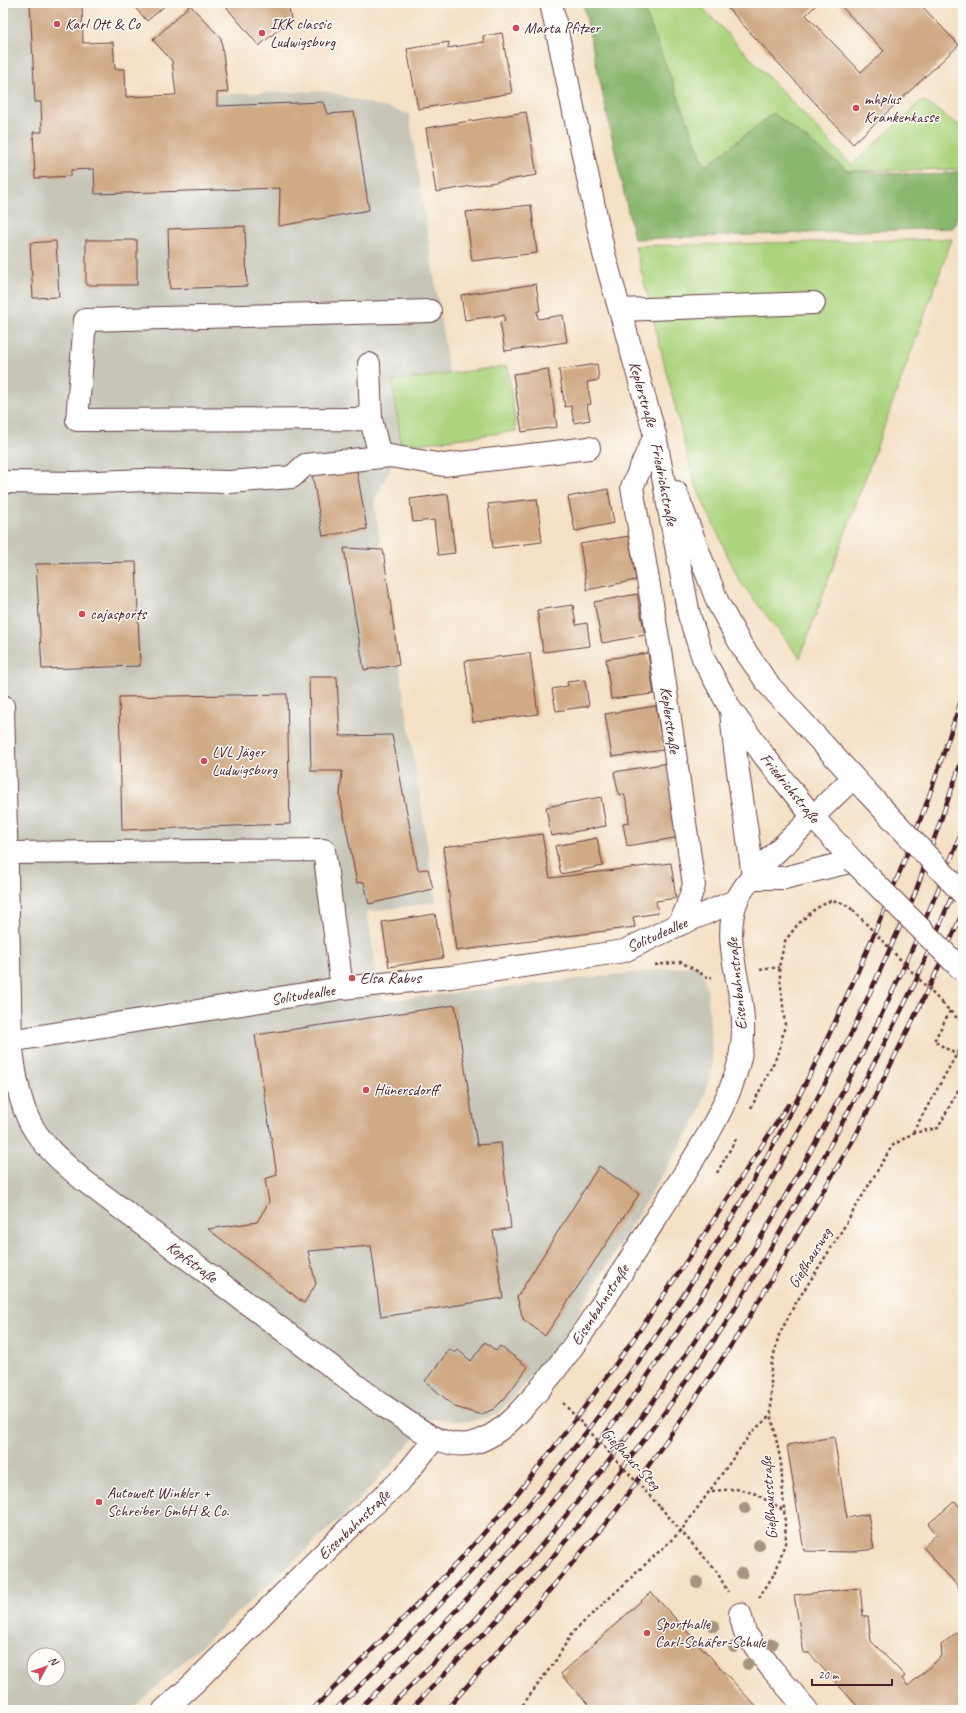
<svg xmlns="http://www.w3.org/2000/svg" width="966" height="1713" viewBox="0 0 966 1713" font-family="Caveat,sans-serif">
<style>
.industrial{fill:#c6c5b8;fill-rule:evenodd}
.green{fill:#acd47e;stroke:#7b7a54}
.forest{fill:#89b66d;stroke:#6a6a4c}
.building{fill:#d0a985}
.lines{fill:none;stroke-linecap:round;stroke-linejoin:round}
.minor-casing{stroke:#643c42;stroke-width:24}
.major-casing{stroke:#643c42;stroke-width:24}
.path{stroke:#643c42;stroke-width:2.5;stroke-dasharray:3 3;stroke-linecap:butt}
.minor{stroke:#fff;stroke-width:22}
.major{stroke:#fff;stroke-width:22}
.rail-casing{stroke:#4a1f2b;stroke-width:4.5}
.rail{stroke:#fdfcf7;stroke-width:3;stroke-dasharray:9;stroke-linecap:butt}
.major-bridge-casing{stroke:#643c42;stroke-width:24;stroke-linecap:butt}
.path-bridge{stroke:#643c42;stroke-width:2.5;stroke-dasharray:3 3;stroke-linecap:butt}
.major-bridge{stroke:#fff;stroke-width:22}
.tree{fill:#a6947e}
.poi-dot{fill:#d1495b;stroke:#fdfcf7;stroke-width:1.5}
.labels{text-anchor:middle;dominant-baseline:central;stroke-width:3;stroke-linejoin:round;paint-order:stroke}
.poi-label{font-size:16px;fill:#4a1f2b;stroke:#fdfcf7;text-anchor:start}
.street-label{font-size:16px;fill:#4a1f2b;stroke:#fdfcf7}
</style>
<rect width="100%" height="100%" fill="#fdfcf7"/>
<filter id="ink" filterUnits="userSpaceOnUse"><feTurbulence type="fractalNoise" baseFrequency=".025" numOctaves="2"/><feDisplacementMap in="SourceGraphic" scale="8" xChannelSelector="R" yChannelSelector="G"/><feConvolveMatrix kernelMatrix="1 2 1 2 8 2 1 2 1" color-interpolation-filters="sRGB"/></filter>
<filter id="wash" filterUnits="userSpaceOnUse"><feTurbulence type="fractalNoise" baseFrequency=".012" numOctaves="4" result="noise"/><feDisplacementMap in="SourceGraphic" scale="16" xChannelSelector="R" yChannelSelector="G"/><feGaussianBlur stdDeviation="0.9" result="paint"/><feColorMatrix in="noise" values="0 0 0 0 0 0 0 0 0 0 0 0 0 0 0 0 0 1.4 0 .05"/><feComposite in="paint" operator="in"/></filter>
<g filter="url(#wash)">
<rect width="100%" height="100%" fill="#f4e0c4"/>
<!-- industrial -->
<path class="industrial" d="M3 3H83L82 5 83 43 113 42 115 69H125L127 97 325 91 409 114 449 374 393 381 401 446 374 502 436 902 367 912 377 974 384 1001 700 965 707 988 713 1066 697 1118 556 1349 497 1415 467 1422 431 1419 354 1506 131 1710H3ZM34 1655H58V1679H34Z"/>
<!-- green -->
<g class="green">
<polygon points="645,3 698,3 852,165 922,100 963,128 963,169 848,171 773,113 705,167 643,6"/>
<polygon points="952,239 800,658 739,580 694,482 635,246"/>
<polygon points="508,366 516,431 401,446 393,381"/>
</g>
<!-- forest -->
<polygon class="forest" points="583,3 645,3 643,6 705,167 773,113 848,171 930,175 963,171 963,207 953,228 634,239"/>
<g id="blocks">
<!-- building -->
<g class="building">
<polygon points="30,3 83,3 82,4 83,43 113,42 115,69 125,69 126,97 176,95 172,61 153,40 190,5 221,38 228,92 217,93 217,106 323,102 327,114 354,112 369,210 279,226 280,188 95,194 94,169 71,170 71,176 35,178 33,132 42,132 41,102 35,102"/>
<polygon points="131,3 168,3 147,21"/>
<polygon points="223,3 288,3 291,19 259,46"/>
<polygon points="723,3 818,3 806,15 861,72 884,51 838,3 919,3 959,45 853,144"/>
<polygon points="502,33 512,93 418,109 407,49 449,42 448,48 484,42 483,36"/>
<polygon points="526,112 537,175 436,192 426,128"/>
<polygon points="531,205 537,253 472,261 466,212"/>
<polygon points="245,226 247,286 170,289 168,229"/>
<rect x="86" y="240" width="51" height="45"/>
<polygon points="56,241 59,297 33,298 30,243"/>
<polygon points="536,284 540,311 537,311 538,319 563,315 567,342 505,351 500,322 505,321 504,315 465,320 461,295"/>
<polygon points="597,364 599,380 587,382 591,404 587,405 590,420 574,423 571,406 565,407 559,370"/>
<polygon points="548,369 557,427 522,432 513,374"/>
<polygon points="356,466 367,529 323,536 312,473"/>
<polygon points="608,489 614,523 575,531 568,497"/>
<polygon points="448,494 455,553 438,555 434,520 413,522 410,499"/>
<polygon points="537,499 542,542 493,548 488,504"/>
<polygon points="629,536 636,580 587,590 580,544"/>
<polygon points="344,548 383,550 399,665 364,670"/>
<polygon points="136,562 140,666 42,669 36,564"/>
<polygon points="637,594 645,635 602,643 594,602"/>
<polygon points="573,605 576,625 587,623 590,646 543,652 537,610"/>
<polygon points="530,653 538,714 473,722 465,661"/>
<polygon points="648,653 654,694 611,699 606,659"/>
<polygon points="309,677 337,677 340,736 392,735 418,870 428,869 433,889 369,904 364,882 357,883 340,796 342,771 311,771"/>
<polygon points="585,680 589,706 556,711 552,689 568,686 567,682"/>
<polygon points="287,694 290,824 122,830 119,697"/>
<polygon points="656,706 663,750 612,757 605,714"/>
<polygon points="668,763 681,837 627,846 623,823 629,822 628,807 624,794 619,795 614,772"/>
<polygon points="601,797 606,826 551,836 546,807"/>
<polygon points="542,834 550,878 671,863 676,898 656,901 658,913 633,917 635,927 456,951 443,847"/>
<polygon points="597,838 603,866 561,874 555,846"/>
<polygon points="435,914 443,958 389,967 382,922"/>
<polygon points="455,1005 477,1145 501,1143 511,1228 493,1231 503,1298 381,1317 371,1246 308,1251 316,1284 304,1303 208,1229 257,1222 269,1202 265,1179 277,1175 255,1035"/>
<polygon points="599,1166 639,1194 545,1336 523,1319 517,1297"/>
<polygon points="485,1342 496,1351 500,1346 528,1367 505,1398 494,1409 482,1414 478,1414 455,1407 425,1381 450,1349 455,1353 458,1350 471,1361"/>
<polygon points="834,1437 847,1518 868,1514 874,1549 851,1552 804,1551 787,1445"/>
<polygon points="955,1501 963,1511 963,1592 923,1547 937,1534 928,1524"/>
<polygon points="860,1588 863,1616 868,1616 871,1641 905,1676 902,1679 908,1686 942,1656 941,1645 956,1633 963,1634 963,1710 861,1710 809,1653 804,1653 794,1595"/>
<polygon points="651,1592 759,1710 593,1710 561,1674"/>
</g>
</g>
</g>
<g filter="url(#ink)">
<use href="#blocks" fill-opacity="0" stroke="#643c42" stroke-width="1"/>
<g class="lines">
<defs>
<g id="minor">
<polyline points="620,310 814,303"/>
<polyline points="369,364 371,419"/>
<polyline points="655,435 632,487 660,650 694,885 685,912 678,925"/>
<polyline points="380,457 371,419 77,420 85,320 430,311"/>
<polyline points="3,482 75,483 144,480 230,482 292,477 305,465 390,456 444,465 589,448"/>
<path d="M3 706 11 1041C14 1066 17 1092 27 1116 37 1141 63 1163 83 1180L384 1406C408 1421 443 1452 473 1443 491 1439 509 1423 521 1410 574 1354 613 1286 654 1221 683 1175 730 1109 740 1057 744 1039 744 1020 741 1002 736 968 724 934 737 900 746 879 774 854 791 838 812 818 832 798 853 778"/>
<polyline points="7,853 324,850 342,988"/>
<polyline points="3,1042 342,988 451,977 624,951 678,925 737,900"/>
<polyline points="740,1614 745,1633 771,1668 807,1710"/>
<polyline points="164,1710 194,1683 358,1519 403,1478 435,1438"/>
</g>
<g id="major">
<path d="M551 3 604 254 655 435 689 615 703 658 731 710 765 757 813 817 853 861 784 878H753C747 822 735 766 731 710"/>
<polyline points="676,492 718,603 741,645 768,684 866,791"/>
</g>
</defs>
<!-- minor casing -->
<use href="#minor" class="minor-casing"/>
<!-- major casing -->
<use href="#major" class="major-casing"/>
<!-- path -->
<g class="path">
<polyline points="655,965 681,962 709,978 712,977"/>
<polyline points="760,970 779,967"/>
<polyline points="942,1003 963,1024"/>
<polyline points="950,1011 934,1041 957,1055"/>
<polyline points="751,1108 779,1052 785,1025 779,967 785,941 798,924 815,909 830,901 843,903 853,910"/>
<polyline points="913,1132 963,1043"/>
<polyline points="717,1173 737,1137"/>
<polyline points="712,1491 736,1489 754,1493 785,1511"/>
<polyline points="660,1507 717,1572 728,1592"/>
<polyline points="759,1598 776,1571 786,1540 781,1463 771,1414 771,1366 779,1335 794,1306 838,1237 892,1146 913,1133 938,1128 963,1081"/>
<polyline points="519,1710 556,1660 572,1633 681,1531 751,1433 771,1415"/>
</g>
<!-- minor -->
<use href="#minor" class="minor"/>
<!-- major -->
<use href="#major" class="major"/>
<defs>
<g id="rail">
<path d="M312 1710C376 1645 444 1581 503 1511 609 1384 699 1244 788 1105"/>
<path d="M335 1710C397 1649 459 1588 515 1521 642 1370 752 1202 835 1022 867 953 897 881 924 810 938 772 950 733 963 695"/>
<polyline points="358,1710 423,1646 474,1591 525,1534 576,1473 640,1387 701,1297 757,1205 811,1110 852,1032 914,896 963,757"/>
<path d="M386 1710C440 1658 492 1604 540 1547 719 1334 860 1088 963 829"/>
<polyline points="410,1710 499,1618 551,1559 601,1497 667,1409 730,1317 820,1164 882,1048 915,983 963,870"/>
<polyline points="446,1710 513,1634 616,1511 681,1420 744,1326 856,1135 934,977 963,912"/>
</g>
</defs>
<!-- rail casing -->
<use href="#rail" class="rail-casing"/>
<!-- rail -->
<use href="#rail" class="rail"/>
<defs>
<g id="major-bridge">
<polyline points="866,791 963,894"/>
<polyline points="853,861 963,971"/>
</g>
</defs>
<!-- major-bridge casing -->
<use href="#major-bridge" class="major-bridge-casing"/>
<!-- path-bridge -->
<g class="path-bridge">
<polyline points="853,910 942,1003"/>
<polyline points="563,1403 660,1507"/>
</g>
<!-- major-bridge -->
<use href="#major-bridge" class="major-bridge"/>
</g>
<!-- trees -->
<g class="tree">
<circle cx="745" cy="1508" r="6"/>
<circle cx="759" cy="1545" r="6"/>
<circle cx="742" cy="1573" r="6"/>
<circle cx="697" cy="1582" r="6"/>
<circle cx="714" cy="1626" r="6"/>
<circle cx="772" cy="1644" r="6"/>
<circle cx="734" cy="1647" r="6"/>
<circle cx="748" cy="1664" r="6"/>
</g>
</g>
<!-- markers -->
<g class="poi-dot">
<circle cx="57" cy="24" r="4"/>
<circle cx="516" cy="28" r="4"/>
<circle cx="262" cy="33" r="4"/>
<circle cx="856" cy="108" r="4"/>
<circle cx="82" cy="614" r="4"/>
<circle cx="204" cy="761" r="4"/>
<circle cx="352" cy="978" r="4"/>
<circle cx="366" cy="1090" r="4"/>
<circle cx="99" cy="1502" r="4"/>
<circle cx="647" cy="1633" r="4"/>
</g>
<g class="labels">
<!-- poi labels -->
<g class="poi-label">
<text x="65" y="24">Karl Ott &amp; Co</text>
<text x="270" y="24">IKK classic<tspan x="270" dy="18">Ludwigsburg</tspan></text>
<text x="524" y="28">Marta Pfitzer</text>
<text x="864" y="99">mhplus<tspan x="864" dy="18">Krankenkasse</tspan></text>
<text x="90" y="614">cajasports</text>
<text x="212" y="752">LVL Jäger<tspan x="212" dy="18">Ludwigsburg</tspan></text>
<text x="360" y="978">Elsa Rabus</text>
<text x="374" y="1090">Hünersdorff</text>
<text x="107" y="1493">Autowelt Winkler +<tspan x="107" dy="18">Schreiber GmbH &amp; Co.</tspan></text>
<text x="655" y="1624">Sporthalle<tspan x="655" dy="18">Carl-Schäfer-Schule</tspan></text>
</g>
<!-- street labels -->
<g class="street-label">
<text transform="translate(643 394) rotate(74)">Keplerstraße</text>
<text transform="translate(664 484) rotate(79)">Friedrichstraße</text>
<text transform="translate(670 720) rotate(82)">Keplerstraße</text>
<text transform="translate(790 788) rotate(51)">Friedrichstraße</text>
<text transform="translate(657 935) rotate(-24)">Solitudeallee</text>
<text transform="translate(737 984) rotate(-96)">Eisenbahnstraße</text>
<text transform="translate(303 995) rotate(-9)">Solitudeallee</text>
<text transform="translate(810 1258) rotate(-58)">Gießhausweg</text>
<text transform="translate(192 1262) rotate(37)">Kopfstraße</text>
<text transform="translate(600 1305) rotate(-57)">Eisenbahnstraße</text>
<text transform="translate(631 1459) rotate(47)">Gießhaus-Steg</text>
<text transform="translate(769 1498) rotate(-94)">Gießhausstraße</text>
<text transform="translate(354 1525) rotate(-44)">Eisenbahnstraße</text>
</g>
</g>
<!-- margin -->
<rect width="966" height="1713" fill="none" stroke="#fdfcf7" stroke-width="16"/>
<!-- north arrow -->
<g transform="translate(46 1667) rotate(49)"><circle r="19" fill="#fdfcf7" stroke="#b5a4a5"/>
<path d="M0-3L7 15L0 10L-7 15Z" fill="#d1495b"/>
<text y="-6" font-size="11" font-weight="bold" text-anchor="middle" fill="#4a1f2b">N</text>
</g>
<!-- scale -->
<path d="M812 1679v6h80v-6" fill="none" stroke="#4a1f2b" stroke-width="2"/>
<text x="818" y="1679" font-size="12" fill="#4a1f2b" stroke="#fdfcf7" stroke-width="3" paint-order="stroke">20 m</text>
</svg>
